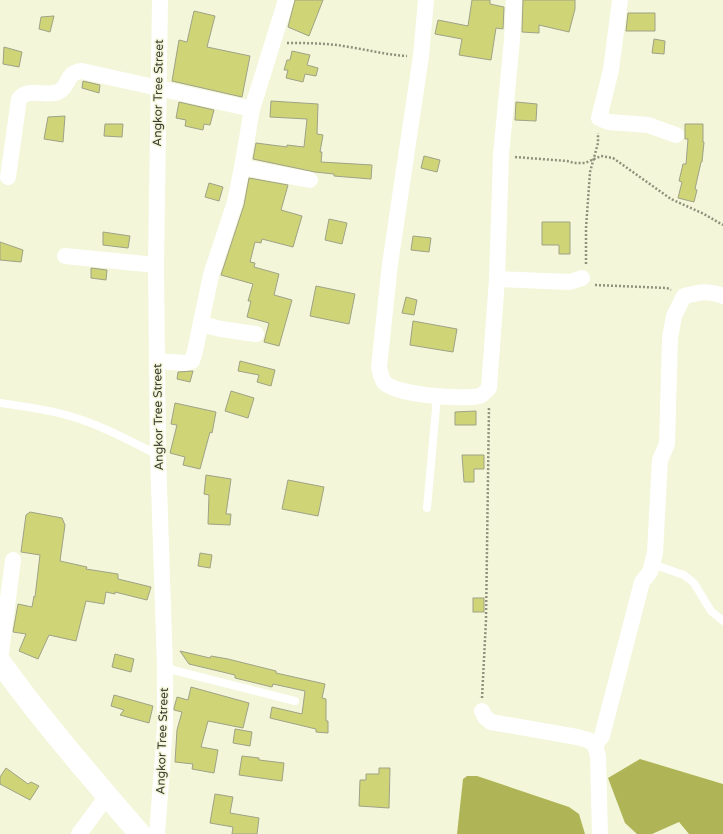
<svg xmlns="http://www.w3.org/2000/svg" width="723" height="834" viewBox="0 0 723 834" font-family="'Varela Round',sans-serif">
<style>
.water{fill:#afb557}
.building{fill:#cfd577;stroke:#9fa286}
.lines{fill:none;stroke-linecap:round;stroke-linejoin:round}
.path{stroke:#8f917d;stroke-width:2.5;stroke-dasharray:2 2;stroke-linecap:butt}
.lane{stroke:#fff;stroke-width:8}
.street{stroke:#fff;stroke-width:16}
.secondary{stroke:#fff;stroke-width:22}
.labels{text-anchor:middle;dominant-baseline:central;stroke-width:3;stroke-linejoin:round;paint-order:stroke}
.street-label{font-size:12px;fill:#393b2f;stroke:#f3f6d8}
</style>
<rect width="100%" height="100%" fill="#f3f6d8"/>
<!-- water -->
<g class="water">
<polygon points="640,759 723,784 723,834 689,834 679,822 652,834 637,834 625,823 608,778"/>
<polygon points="467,776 477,776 569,807 579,814 585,834 457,834 463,779"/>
</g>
<!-- building -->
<g class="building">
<polygon points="295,0 323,0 309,36 288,27"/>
<polygon points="472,0 490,0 490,4 504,7 503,29 496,28 491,60 459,55 462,39 435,34 438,20 468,26"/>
<polygon points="523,0 575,0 575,9 569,32 539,25 539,33 522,32"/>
<polygon points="194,11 215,16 207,47 250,56 242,97 172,81 179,40 187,42"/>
<polygon points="628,13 655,13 655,31 626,31"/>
<polygon points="54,16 50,32 39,29 41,17"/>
<polygon points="654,39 665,41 664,54 652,53"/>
<polygon points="4,47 22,52 19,67 3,64"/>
<polygon points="292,51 310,55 307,65 318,68 316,76 305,74 303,82 286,78 288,70 284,70 287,60 290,60"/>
<polygon points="83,81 100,85 99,93 82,88"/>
<polygon points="271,101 318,104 317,134 323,135 320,152 322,152 321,162 372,165 371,179 334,176 334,174 315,172 253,159 256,143 287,147 287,145 304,147 307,119 270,117"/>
<polygon points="179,102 214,110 210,125 204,124 203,130 185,126 186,120 176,118"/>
<polygon points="516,102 537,104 536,121 515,120"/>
<polygon points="65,116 63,142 44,139 48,117"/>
<polygon points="105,124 123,124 122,137 104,136"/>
<polygon points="685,124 703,124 703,142 704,142 702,162 701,162 695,189 697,190 694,202 678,198 682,182 679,181 683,164 686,164 688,139 685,139"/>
<polygon points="424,156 440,160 437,172 421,168"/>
<polygon points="249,178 288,185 281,210 302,216 293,247 262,239 261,243 255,242 250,262 255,263 254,267 279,274 274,295 292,300 279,346 264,342 269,323 247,317 251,301 248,301 253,284 221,275 244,205"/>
<polygon points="209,183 223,187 219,201 205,197"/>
<polygon points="329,219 347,223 342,244 325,240"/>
<polygon points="542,222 570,222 570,254 559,254 559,245 542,245"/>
<polygon points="103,232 130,236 128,248 103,245"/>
<polygon points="413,236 431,238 429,252 411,250"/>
<polygon points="0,242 23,250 21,262 0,260"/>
<polygon points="91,268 107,270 106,280 91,278"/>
<polygon points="316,286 355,294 349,324 310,316"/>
<polygon points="406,297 417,300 414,315 402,313"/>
<polygon points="413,321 457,329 453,352 410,345"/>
<polygon points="240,361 275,370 271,386 257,382 259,375 238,371"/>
<polygon points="193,371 190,382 177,379 178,372"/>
<polygon points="231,391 254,398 248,418 225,411"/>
<polygon points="175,403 216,412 212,433 210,432 200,469 183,465 185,457 170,453 177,425 171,424"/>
<polygon points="476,411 476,425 455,425 455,412"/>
<polygon points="462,455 484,455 484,469 474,469 474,482 464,482"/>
<polygon points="206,475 231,479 226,514 231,514 230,525 208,524 209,495 204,494"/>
<polygon points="288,480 324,487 318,516 282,509"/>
<polygon points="30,512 62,518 65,525 60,561 87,567 86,569 118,574 118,579 151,587 147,600 115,592 115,594 106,592 104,604 86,601 76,641 49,635 38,659 19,651 26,634 13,632 18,604 32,607 34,596 35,597 40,555 21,552 26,515"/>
<polygon points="200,553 212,555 210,568 198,566"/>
<rect x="473" y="598" width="11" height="14"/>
<polygon points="180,651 210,658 211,656 228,659 276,671 276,673 325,684 322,698 326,699 326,721 328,721 328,733 316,732 316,729 270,718 272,707 302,714 305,691 273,684 272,687 235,678 235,675 189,664"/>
<polygon points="115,654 134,659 131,672 112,667"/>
<polygon points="191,687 249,703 243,728 208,721 201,747 218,750 214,773 192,769 193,764 175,762 177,730 182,712 174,710 174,708 177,697 188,700"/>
<polygon points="114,695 153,706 149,723 120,715 124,710 111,706"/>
<polygon points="235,729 252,732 250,746 233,743"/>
<polygon points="242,756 259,758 259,760 284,763 282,781 239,775"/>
<polygon points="6,768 28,784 31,782 39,786 30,800 0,784 0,777"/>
<polygon points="379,768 390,768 389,808 359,806 360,780 366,780 366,774 379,774"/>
<polygon points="215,794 233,797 230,813 259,818 257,834 232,834 233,827 210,823"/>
</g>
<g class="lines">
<!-- path -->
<g class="path">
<path d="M287 43C308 43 328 43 349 47 369 50 387 55 407 56"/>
<polyline points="515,157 567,161 574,163 585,163 601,156 613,158 671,199 704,214 723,225"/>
<polyline points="586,264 586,228 590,172 598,143 598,133"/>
<polyline points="595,285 667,288 671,290"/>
<polyline points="482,698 486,620 489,407"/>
</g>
<!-- lane -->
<g class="lane">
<path d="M0 403C25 407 49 409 73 417 103 426 130 441 158 455"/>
<polyline points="427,508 437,397"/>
<polyline points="652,564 684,575 694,583 711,611 723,621"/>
<polyline points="165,668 295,701"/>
</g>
<!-- street -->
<g class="street">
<path d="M426 0 421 56 390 264 379 367C380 371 381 378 384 382 394 395 463 400 479 396 483 395 486 391 489 388L497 279 501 155 512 40 514 0"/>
<polyline points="620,0 611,70 599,118 609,122 648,125 676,135"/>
<polyline points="242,167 310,180"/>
<path d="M8 177 19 99C28 87 45 97 58 92 71 86 64 73 82 71L252 109"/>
<polyline points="65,256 156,265"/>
<polyline points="497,279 570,282 582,278"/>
<polyline points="201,324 221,329 256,334"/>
<polyline points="157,361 184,363 192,361 195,351 211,275 235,202 242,167 252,109 286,0"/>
<polyline points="0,660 13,560"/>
<polyline points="482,711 485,717 491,722 577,737 588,740 595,745 598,756 600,834"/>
<path d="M595 745 602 736 642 582 650 572 655 553 660 460 667 444 670 338 674 316 684 296C700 292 707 290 723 296"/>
<polyline points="79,834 107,796"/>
<polyline points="157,834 165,728 165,668 158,455 156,265 160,0"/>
</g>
<!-- secondary -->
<path class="secondary" d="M0 662C43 722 92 778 140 834"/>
</g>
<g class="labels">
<!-- street labels -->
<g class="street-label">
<text transform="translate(158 93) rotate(-89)">Angkor Tree Street</text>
<text transform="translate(158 417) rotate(-91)">Angkor Tree Street</text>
<text transform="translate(162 741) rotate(-88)">Angkor Tree Street</text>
</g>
</g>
</svg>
